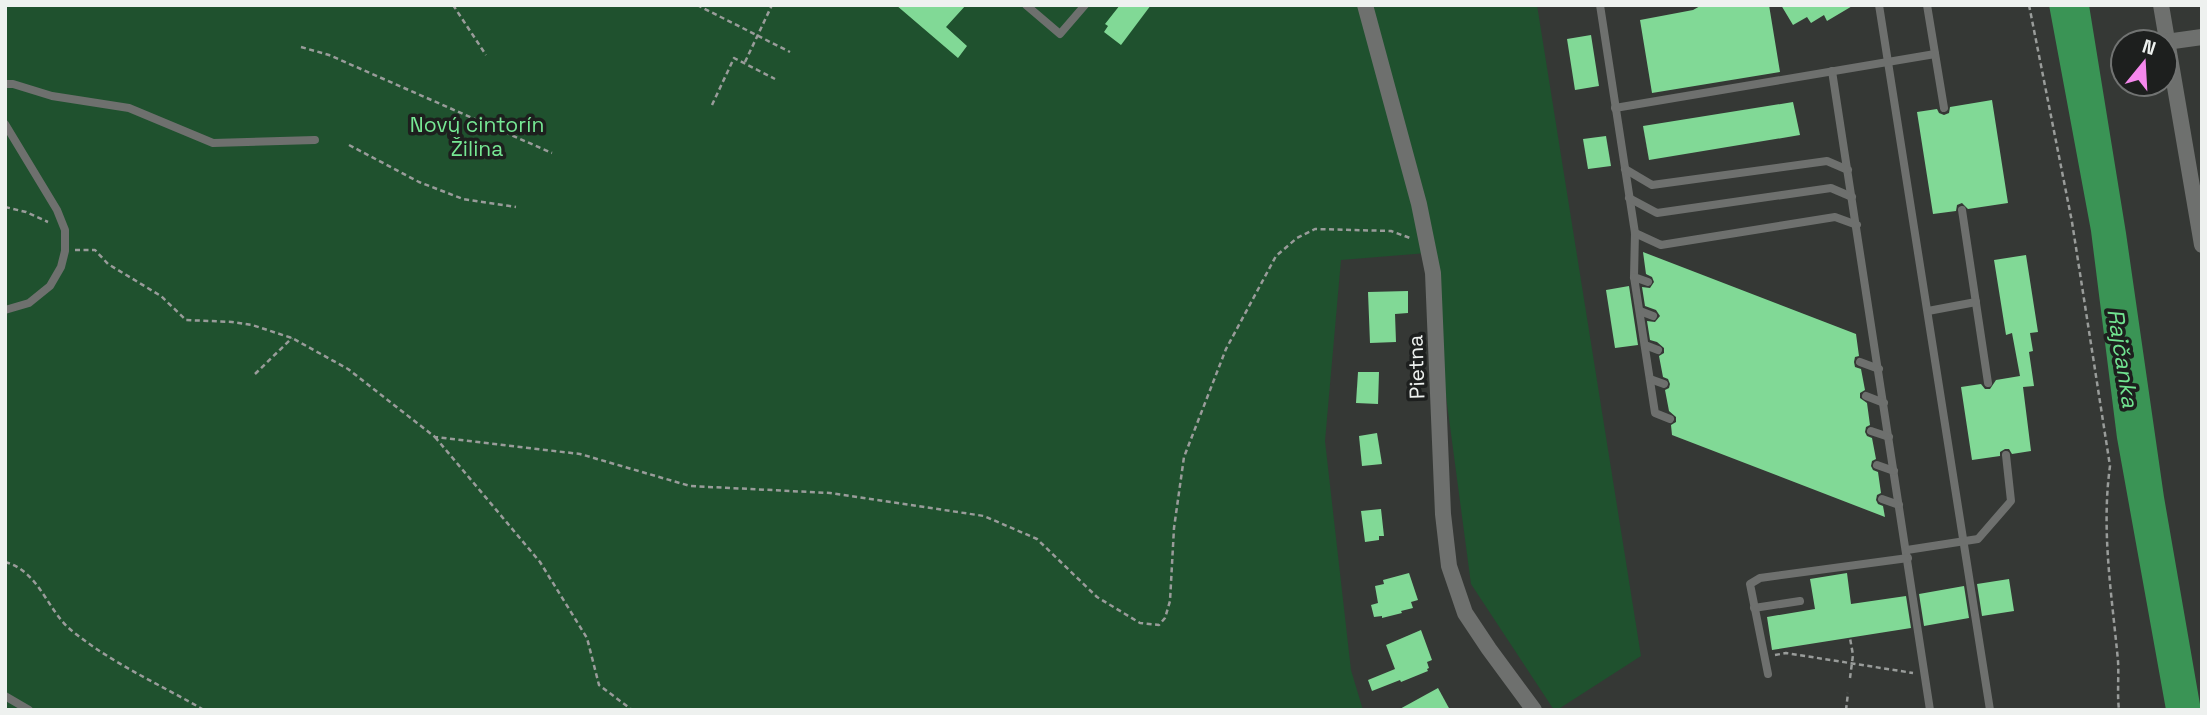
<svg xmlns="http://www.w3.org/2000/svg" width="2207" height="715" viewBox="0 0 2207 715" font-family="'Space Grotesk',sans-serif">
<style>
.green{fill:#1f512e}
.water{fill:#3a9455}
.building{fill:#81d996}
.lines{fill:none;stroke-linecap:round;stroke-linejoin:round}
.path{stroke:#999c9a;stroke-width:2.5;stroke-dasharray:5 3.5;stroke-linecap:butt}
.service{stroke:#6e706e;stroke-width:8}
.minor{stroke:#6e706e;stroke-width:16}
.labels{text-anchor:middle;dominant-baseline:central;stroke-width:7;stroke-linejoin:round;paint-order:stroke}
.park-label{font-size:21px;fill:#76e894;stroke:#1d1f1e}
.street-label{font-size:21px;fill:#eef1ef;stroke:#1d1f1e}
.water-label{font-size:23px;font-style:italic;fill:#71e390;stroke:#1d1f1e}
</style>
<rect width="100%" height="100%" fill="#353835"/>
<!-- green -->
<polygon class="green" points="5,5 1537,5 1641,656 1557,710 1554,710 1471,584 1427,253 1341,260 1325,441 1351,670 1363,710 5,710"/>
<!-- water -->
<polygon class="water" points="2049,5 2089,5 2126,233 2164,497 2201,710 2166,710 2117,438 2091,231"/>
<!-- building -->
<g class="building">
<polygon points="896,5 966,5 946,27 967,46 958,58"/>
<polygon points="1120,5 1151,5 1121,45 1104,32 1108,26 1105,24"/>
<polygon points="1702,5 1769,5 1780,72 1652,93 1640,20 1693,10"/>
<polygon points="1781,5 1854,5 1827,21 1824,15 1811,23 1807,17 1793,25"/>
<polygon points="1591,35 1599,86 1575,90 1567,39"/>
<polygon points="1992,100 2008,203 1968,209 1962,203 1957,205 1956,211 1933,214 1917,112 1937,109 1939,113 1944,115 1949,113 1950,107"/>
<polygon points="1793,102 1800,135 1649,160 1643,126"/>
<polygon points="1606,136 1611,166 1588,169 1583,139"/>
<polygon points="1643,252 1856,334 1859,356 1855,357 1854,362 1855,367 1861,369 1865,390 1860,393 1860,398 1867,403 1870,425 1866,427 1865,432 1867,436 1872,438 1876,459 1872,461 1871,466 1873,470 1878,472 1881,493 1877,495 1876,500 1878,504 1883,506 1885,517 1672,435 1671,425 1676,422 1676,417 1669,411 1665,390 1669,388 1670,384 1668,379 1663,377 1659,356 1664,353 1664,348 1657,342 1650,340 1647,321 1655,322 1660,316 1656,310 1645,306 1642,287 1650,288 1654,282 1652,277 1646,274"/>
<polygon points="2026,255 2038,332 2030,333 2033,351 2029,352 2034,386 2023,387 2031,451 2012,454 2009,449 2005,449 2000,452 2000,456 1972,460 1961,387 1981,384 1985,389 1990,389 1996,380 2020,376 2012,333 2006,335 1994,260"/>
<polygon points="1629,286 1638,345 1615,348 1606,290"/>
<polygon points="1408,291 1408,313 1395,314 1396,342 1370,343 1368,292"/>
<polygon points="1358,372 1379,372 1378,404 1356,403"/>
<polygon points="1377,433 1382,464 1362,466 1359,436"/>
<polygon points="1381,509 1384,536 1379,536 1379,540 1365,542 1361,511"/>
<polygon points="1409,573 1418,600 1411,602 1413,608 1401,611 1402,613 1382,618 1382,616 1374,617 1371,605 1378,603 1375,586 1384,584 1383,580"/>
<polygon points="1847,573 1851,604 1906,596 1911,628 1772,650 1767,617 1815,609 1810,579"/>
<polygon points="2009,579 2014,611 1982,616 1977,584"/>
<polygon points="1964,586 1969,618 1924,626 1919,594"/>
<polygon points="1421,630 1432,660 1427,662 1429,668 1427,669 1428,671 1401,682 1400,680 1372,691 1368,680 1395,669 1386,645"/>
<polygon points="1438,688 1450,710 1398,710"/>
</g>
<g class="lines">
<!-- path -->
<g class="path">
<polyline points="453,5 486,55"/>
<polyline points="697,5 790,52"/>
<polyline points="784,5 786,5"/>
<path d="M2029 5 2072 222 2110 466C2101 531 2112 596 2118 661 2119 677 2117 693 2119 710"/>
<polyline points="301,47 329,55 552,153"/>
<polyline points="745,62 772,5"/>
<polyline points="712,105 734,58 775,79"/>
<polyline points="349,145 419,182 463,199 516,207"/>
<polyline points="5,207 26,212 48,222"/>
<polyline points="75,250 95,250 108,264 161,296 186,320 232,322 252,325 292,338 348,369 435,437 580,454 690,486 830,493 984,516 1037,539 1097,597 1140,623 1159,625 1165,618 1170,601 1174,528 1184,457 1226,349 1276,256 1297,238 1315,229 1391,231 1410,238"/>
<polyline points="255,374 292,338"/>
<polyline points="435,437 540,562 587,638 599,685 632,710"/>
<path d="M5 562C39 571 47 610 71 630 111 663 159 684 204 710"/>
<polyline points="1775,655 1786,653 1913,673"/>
<polyline points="1850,678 1853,655 1850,638"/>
<polyline points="1846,710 1848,693"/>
</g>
<!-- service -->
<g class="service">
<polyline points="1026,5 1060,34 1085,5"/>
<polyline points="1600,5 1635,233 1634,277 1655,413 1670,419"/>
<polyline points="1879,5 1990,710"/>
<polyline points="1927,5 1944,108"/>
<polyline points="1832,71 1930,710"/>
<polyline points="5,84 13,84 52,96 129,108 213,143 315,140"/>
<polyline points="1615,108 1935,54"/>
<polyline points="5,124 57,210 65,230 65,251 61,267 50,286 29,303 5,310"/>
<polyline points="1625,169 1652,185 1827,161 1848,170"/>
<polyline points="1629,198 1657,213 1831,188 1852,197"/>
<polyline points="1962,210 1988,383"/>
<polyline points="1635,233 1661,245 1835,217 1857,225"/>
<polyline points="1634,277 1648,282"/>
<polyline points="1640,311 1653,316"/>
<polyline points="1928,311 1976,302"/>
<polyline points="1645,345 1658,350"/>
<polyline points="1860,362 1879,369"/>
<polyline points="1650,379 1664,384"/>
<polyline points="1866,396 1884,403"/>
<polyline points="1871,431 1889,437"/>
<polyline points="1877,465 1894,471"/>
<polyline points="1882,499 1899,505"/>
<polyline points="1907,550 1978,539 2011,501 2006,455"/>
<polyline points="1754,608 1800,601"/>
<polyline points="1768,674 1750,584 1760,578 1908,558"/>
<polyline points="5,696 29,710"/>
</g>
<!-- minor -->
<g class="minor">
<polyline points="1365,5 1419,204 1433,273 1443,514 1449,566 1465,613 1489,649 1534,710"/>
<polyline points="2161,5 2202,245"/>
<polyline points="2166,42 2202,37"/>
</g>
</g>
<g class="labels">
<!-- park labels -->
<g class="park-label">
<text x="477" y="124">Nový cintorín<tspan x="477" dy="24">Žilina</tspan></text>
</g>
<!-- street labels -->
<g class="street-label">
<text transform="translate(1416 367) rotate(-92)">Pietna</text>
</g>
<!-- water labels -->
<g class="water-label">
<text transform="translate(2123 358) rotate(81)">Rajčanka</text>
</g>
</g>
<!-- border -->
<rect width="2207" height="715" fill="none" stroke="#eef1ef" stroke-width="14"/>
<!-- north arrow -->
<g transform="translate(2144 63) rotate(18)"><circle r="33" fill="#1d1f1e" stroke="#717372" stroke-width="2"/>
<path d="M0-5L12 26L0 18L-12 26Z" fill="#f688ed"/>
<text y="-10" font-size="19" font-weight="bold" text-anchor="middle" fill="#eef1ef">N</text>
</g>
</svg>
